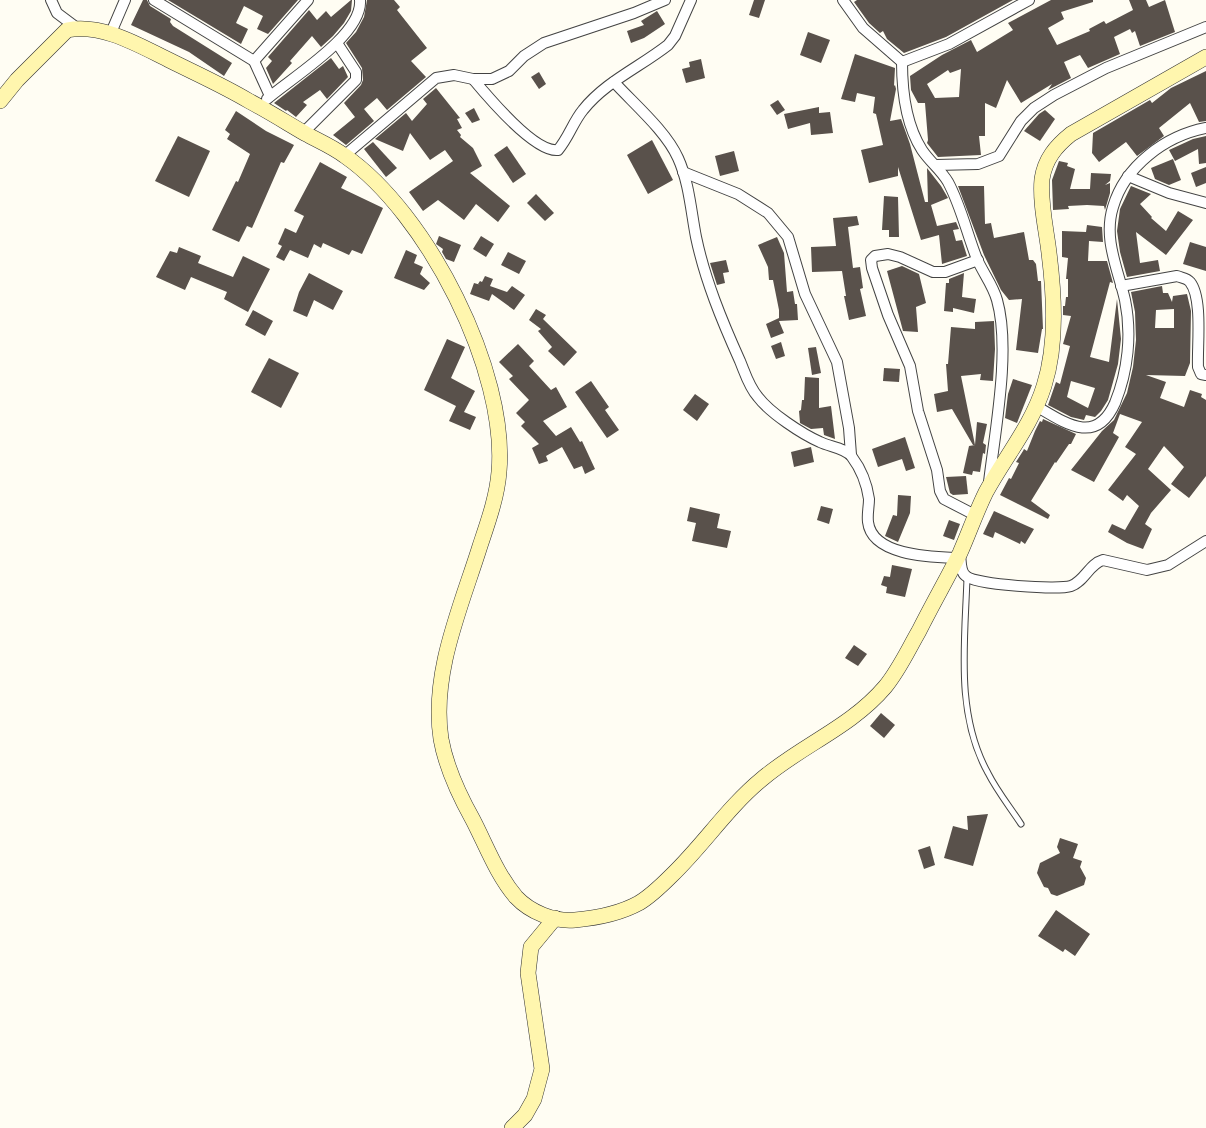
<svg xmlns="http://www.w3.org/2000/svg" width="1206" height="1128" viewBox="0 0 1206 1128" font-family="Bitter,serif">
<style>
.building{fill:#59514b;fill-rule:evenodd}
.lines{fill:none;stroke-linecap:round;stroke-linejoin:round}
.lane-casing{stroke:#434343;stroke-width:7}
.street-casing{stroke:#434343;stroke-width:12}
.secondary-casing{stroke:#323232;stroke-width:16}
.lane{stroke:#fff;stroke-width:5}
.street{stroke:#fff;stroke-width:10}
.secondary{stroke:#fff6ae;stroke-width:15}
</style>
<rect width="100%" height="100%" fill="#fffdf3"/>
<!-- building -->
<g class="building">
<polygon points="143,0 147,0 150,6 171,19 170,22 173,26 232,63 224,76 189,52 131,25"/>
<polygon points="168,0 298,0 268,34 257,29 263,16 244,6 236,23 248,29 241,44"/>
<polygon points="351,0 352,0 351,11 344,23 333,36 321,47 312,36 290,61 292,63 273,84 266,68 272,61 268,57 309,10 317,20 326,11 331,17"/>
<polygon points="367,0 394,0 400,7 397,10 427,48 411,61 426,77 387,110 377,98 364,109 374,121 346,145 333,135 355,117 344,103 361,85 363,80 362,68 346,43 356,32 364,17"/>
<polygon points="754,0 765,0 759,18 749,15"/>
<polygon points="857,0 1013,0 946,37 904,53 887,39 883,31 880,33 869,23 854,2"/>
<path d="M1051 0H1093V2L1061 12 1064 19 1048 28 1057 45 1090 31 1089 29 1104 21 1106 24 1133 10 1129 0H1146L1149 7 1165 0 1175 32 1140 46 1135 31 1132 33 1130 29 1114 37 1120 54 1088 68 1080 55 1064 62 1071 78 1048 90 1052 84 1021 103 1007 80 996 108 985 103V136H979L981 155 938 157 927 143 928 140 925 103H918L911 90 910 76 942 55 971 40 977 52 1013 30 1008 23ZM961 69 959 97 935 98 927 84 948 70 950 73Z"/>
<polygon points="657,11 665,24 644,38 631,43 627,31 644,25 641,21"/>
<polygon points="808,32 830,40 821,63 800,55"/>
<polygon points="855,54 895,68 894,86 895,85 896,89 890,121 901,119 910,144 925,202 928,202 927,168 941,186 948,198 931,205 937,226 956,222 959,229 953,230 956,241 962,240 967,256 942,264 939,235 921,240 898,167 898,176 869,183 861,150 883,145 876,114 873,113 875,97 857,93 855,102 841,99"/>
<polygon points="331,58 339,69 343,66 348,77 327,99 320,90 303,102 307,105 296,117 287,110 286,111 274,103"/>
<polygon points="701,59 705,78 686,83 682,69 690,67 689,62"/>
<polygon points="1206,71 1206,121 1199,122 1190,103 1159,128 1164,136 1137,156 1126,142 1099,162 1092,153 1093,133 1150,100 1152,103 1171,88"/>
<polygon points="539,72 546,84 539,89 531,77"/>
<polygon points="436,88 460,118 457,119 462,128 457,130 461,135 460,137 473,148 482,166 470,173 510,206 498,222 476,204 464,220 438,200 423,211 409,192 453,161 445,150 430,160 410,133 403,151 375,139 406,113 412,121 427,104 423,99"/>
<polygon points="778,100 785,110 777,115 770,105"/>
<polygon points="819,107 819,113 830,112 833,133 811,135 810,123 788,129 784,114"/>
<polygon points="474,108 480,120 472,123 465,113"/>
<polygon points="1045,110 1055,119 1040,141 1024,131 1039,114"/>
<polygon points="236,111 266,131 294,145 284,163 281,162 252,228 247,226 239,242 212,230 236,181 238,182 250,154 227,139 230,134 225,130"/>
<polygon points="178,136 210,151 189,197 155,181"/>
<polygon points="1206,136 1206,163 1199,164 1198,149 1175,161 1169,150 1193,139"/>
<polygon points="652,140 673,180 648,194 627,155"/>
<polygon points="373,142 397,168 386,177 364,149"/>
<polygon points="507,146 526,174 513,183 494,155"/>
<polygon points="734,151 739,171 720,176 715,156"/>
<polygon points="1173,159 1181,180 1169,185 1155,179 1151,168"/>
<polygon points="1059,161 1068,163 1067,166 1075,169 1070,189 1090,189 1091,173 1111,174 1110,181 1105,185 1110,183 1110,193 1105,210 1104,206 1087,205 1068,206 1069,209 1053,210 1052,180"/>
<polygon points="320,162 347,177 341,188 383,208 362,254 352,250 349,255 323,243 321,248 314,244 308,258 290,250 284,261 276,257 282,246 278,244 285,228 296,233 304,216 294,211"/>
<polygon points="1206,167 1206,183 1196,187 1191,173"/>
<polygon points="958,186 984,186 985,224 991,223 994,238 1024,232 1029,260 1033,260 1036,264 1038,281 1041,281 1043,329 1042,329 1038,353 1016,350 1022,299 1009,300 1001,290 984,255"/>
<polygon points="1131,186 1151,194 1140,204 1152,217 1151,218 1166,231 1178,211 1193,220 1166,255 1136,232 1140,263 1158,260 1160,271 1127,277 1120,252 1117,231 1120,209"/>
<polygon points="536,194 554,213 545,221 527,203"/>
<polygon points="884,196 898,197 899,237 889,237 889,230 882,230"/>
<polygon points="857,216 859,225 848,227 853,268 860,267 863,288 860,289 866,316 849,320 844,296 846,296 842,271 812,272 811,247 836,246 833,218"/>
<path d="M1087 225 1102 227 1103 242 1089 241 1088 261H1107L1113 283 1110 282 1090 357 1109 362 1117 299 1121 339 1118 364 1108 400 1101 411 1095 417 1086 415 1084 420 1071 417 1048 405 1056 382 1060 384 1070 346 1063 344 1071 316 1063 315V306H1065L1066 297H1068V279H1066L1068 258 1062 257V231L1086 232ZM1071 381 1095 388 1088 408 1067 397Z"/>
<polygon points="439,236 461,245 454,262 446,259 442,252 443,249 436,244"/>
<polygon points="481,236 494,244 486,257 473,249"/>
<polygon points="777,237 784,253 787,292 793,291 795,304 797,304 798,320 779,321 784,333 771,338 766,324 779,318 779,320 779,310 773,280 769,280 768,267 758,245"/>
<polygon points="1190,242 1206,247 1206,271 1183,264"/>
<polygon points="179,247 201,256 198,263 233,277 243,256 270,269 248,312 224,299 227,292 191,277 185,290 156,277 170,251 177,253"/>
<polygon points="406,250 417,255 414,263 423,267 420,274 430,283 424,290 394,278"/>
<polygon points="508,252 526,261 519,274 501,265"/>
<polygon points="726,260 729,272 723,273 725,283 717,285 710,263"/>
<polygon points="902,266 919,274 926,303 916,307 918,332 903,331 887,271"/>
<polygon points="309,273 343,291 333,310 314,300 307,317 293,311 299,292"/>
<polygon points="964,273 962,297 976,299 974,313 953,308 953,312 944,311 946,283 949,283 949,279"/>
<polygon points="485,276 493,279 490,286 507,292 512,286 525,295 514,310 492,294 489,301 470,294 474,283 481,285 478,284 480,281 482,282"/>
<path d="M1162 286 1163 293H1168L1172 302 1173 296 1187 294 1191 311 1190 363 1185 376 1146 375 1166 382 1160 398 1184 407 1190 390 1202 394 1201 397 1206 400V476L1189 498 1171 484 1184 467 1164 446 1148 469 1171 490 1151 513 1145 524 1152 529 1143 549 1127 543 1108 532 1112 524 1125 530 1139 506 1127 495 1123 501 1108 490 1136 454 1125 447 1142 422 1120 414 1113 433 1119 437 1094 482 1071 470 1102 431 1114 420 1127 393 1133 367 1136 340 1135 312 1131 292ZM1174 309V328H1155L1156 310Z"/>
<polygon points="536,309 546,315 543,319 577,352 564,366 548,351 552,347 538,331 541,329 529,320"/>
<polygon points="253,310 273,321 265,336 245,325"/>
<polygon points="994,321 995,349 993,381 980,380 981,374 961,376 975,445 973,445 952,409 937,412 934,394 948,391 946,364 948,364 951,327 975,329 975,322"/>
<polygon points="447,339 465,347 451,378 475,391 464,412 476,417 470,430 449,421 456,406 424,390"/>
<polygon points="781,342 785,356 776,359 771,346"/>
<polygon points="518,344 534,361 529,366 551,390 556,387 567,407 543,421 556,436 571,427 580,442 582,441 595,469 585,474 582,466 574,469 562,447 546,456 548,461 539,464 532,448 539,444 521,426 525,422 516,413 529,400 509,379 513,376 499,362"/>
<polygon points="816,347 821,373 812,375 808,348"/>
<polygon points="269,358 299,373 281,408 251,392"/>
<polygon points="884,368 900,369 899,382 883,381"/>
<polygon points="805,377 819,378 819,408 831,406 835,439 824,435 823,428 811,429 800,423 799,411 801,410 802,400 804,400"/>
<polygon points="1013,379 1032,385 1017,423 1005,418 1008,394"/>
<polygon points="591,381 609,407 605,410 619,430 607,438 575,392"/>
<polygon points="695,394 709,404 697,421 683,410"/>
<polygon points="1043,419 1076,434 1071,444 1069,444 1056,463 1055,462 1031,501 1050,515 1048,519 1000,495 1009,478 1011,479 1019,463 1016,462 1023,451 1024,449 1027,451 1035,431 1040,421 1042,422"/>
<polygon points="977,422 987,424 983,443 986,445 985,454 983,453 980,472 973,471 972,475 963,473 969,446 975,445"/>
<polygon points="905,437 915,468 906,471 902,459 878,467 872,449"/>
<polygon points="811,447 814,462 794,467 791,452"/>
<polygon points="966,476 968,494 953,495 950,493 946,477"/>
<polygon points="898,495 911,496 910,513 898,542 885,536 893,515 897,516"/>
<polygon points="821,506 833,509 829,524 817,520"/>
<polygon points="690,507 720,514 717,528 731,531 727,548 692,541 696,523 687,521"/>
<polygon points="994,511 1034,529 1025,544 1021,541 1020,544 995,532 993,538 983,534"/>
<polygon points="949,520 960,524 954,540 943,536"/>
<polygon points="892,565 912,569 905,597 886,593 887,587 881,585 884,576 890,577"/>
<polygon points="854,645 867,654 858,666 845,658"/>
<polygon points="881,713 895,725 884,738 870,726"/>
<polygon points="988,814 973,866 944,858 953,826 968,830 967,816"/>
<polygon points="1060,838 1078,844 1073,858 1082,861 1080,867 1086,878 1084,885 1057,896 1051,894 1048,888 1044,887 1037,873 1040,863 1060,853 1057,847"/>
<polygon points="930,846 935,865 924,869 918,850"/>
<polygon points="1056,910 1090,934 1075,956 1065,949 1063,952 1038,936"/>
</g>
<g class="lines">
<defs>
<path id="lane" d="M967 578C965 642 955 714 988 773 997 791 1010 807 1021 824"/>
<g id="street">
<polyline points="51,0 57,13 77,28"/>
<polyline points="154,0 254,61 270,96"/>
<polyline points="843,0 863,28 902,62"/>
<polyline points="110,35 125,0"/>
<polyline points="254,61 308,0"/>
<path d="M473 79C488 97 535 153 558 150 569 137 573 122 583 110 605 82 640 67 668 45L675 36 691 0"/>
<path d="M614 82C634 104 666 131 678 158 689 182 691 211 696 237 705 280 722 321 740 361 745 373 749 387 758 397 770 413 802 434 820 442 830 447 846 448 852 457 861 469 867 485 869 499 869 507 867 514 868 522 872 556 932 557 957 558"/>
<path d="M267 99C291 78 363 35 360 0"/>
<polyline points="304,132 356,80 356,72 337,43"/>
<polyline points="344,156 436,78 454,75 473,79 492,79 509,71 524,56 544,43 634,13 665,0"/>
<polyline points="936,165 978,164 999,156 1021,121 1034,108 1054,95 1106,68 1206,27"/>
<polyline points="683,172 738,194 768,213 788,237 805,294 837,362 849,428 851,455"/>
<polyline points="1128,176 1169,193 1206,203"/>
<path d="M1121 286 1177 276C1182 278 1187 278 1190 282 1203 298 1197 347 1198 367L1201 374 1206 375"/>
<path d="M1036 406C1065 423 1096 446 1115 403 1128 371 1132 334 1125 300 1118 269 1103 239 1113 207 1125 166 1165 136 1206 128"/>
<path d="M989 482C995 431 1011 349 997 300 993 285 983 273 977 259 967 234 961 206 948 182 941 170 930 162 922 150 906 125 902 92 902 62L949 44 1029 0"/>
<polyline points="975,515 944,499 940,491 937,470 918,411 910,366 888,315 872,268 871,260 875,256 888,254 900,257 933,272 945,272 978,260"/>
<path d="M960 554C961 561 960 572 966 576 975 585 1059 590 1071 586 1085 581 1089 564 1103 560L1147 570 1168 565 1206 541"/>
</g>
<g id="secondary">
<path d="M0 101 17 80 67 30C103 23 140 46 171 61 197 74 224 86 249 101 268 111 287 123 306 134 319 141 333 147 345 156 427 213 508 371 499 472 497 497 488 522 480 546 461 607 431 673 441 739 446 767 459 795 473 820 486 845 497 875 516 897 530 912 554 922 575 920 597 918 619 914 639 903 651 896 662 885 672 875 704 844 728 807 762 779 802 745 851 727 885 687 899 670 908 650 919 631 932 605 947 579 960 553 969 533 976 512 986 492 1005 457 1032 425 1044 386 1058 342 1054 290 1048 245 1045 224 1040 200 1042 179 1045 159 1056 146 1071 134L1206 57"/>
<polyline points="512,1128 525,1115 534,1099 542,1069 528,973 531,947 555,918"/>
</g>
</defs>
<!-- lane casing -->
<use href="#lane" class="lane-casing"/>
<!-- street casing -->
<use href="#street" class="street-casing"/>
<!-- secondary casing -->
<use href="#secondary" class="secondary-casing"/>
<!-- lane -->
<use href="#lane" class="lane"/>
<!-- street -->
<use href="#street" class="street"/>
<!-- secondary -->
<use href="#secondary" class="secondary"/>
</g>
</svg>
